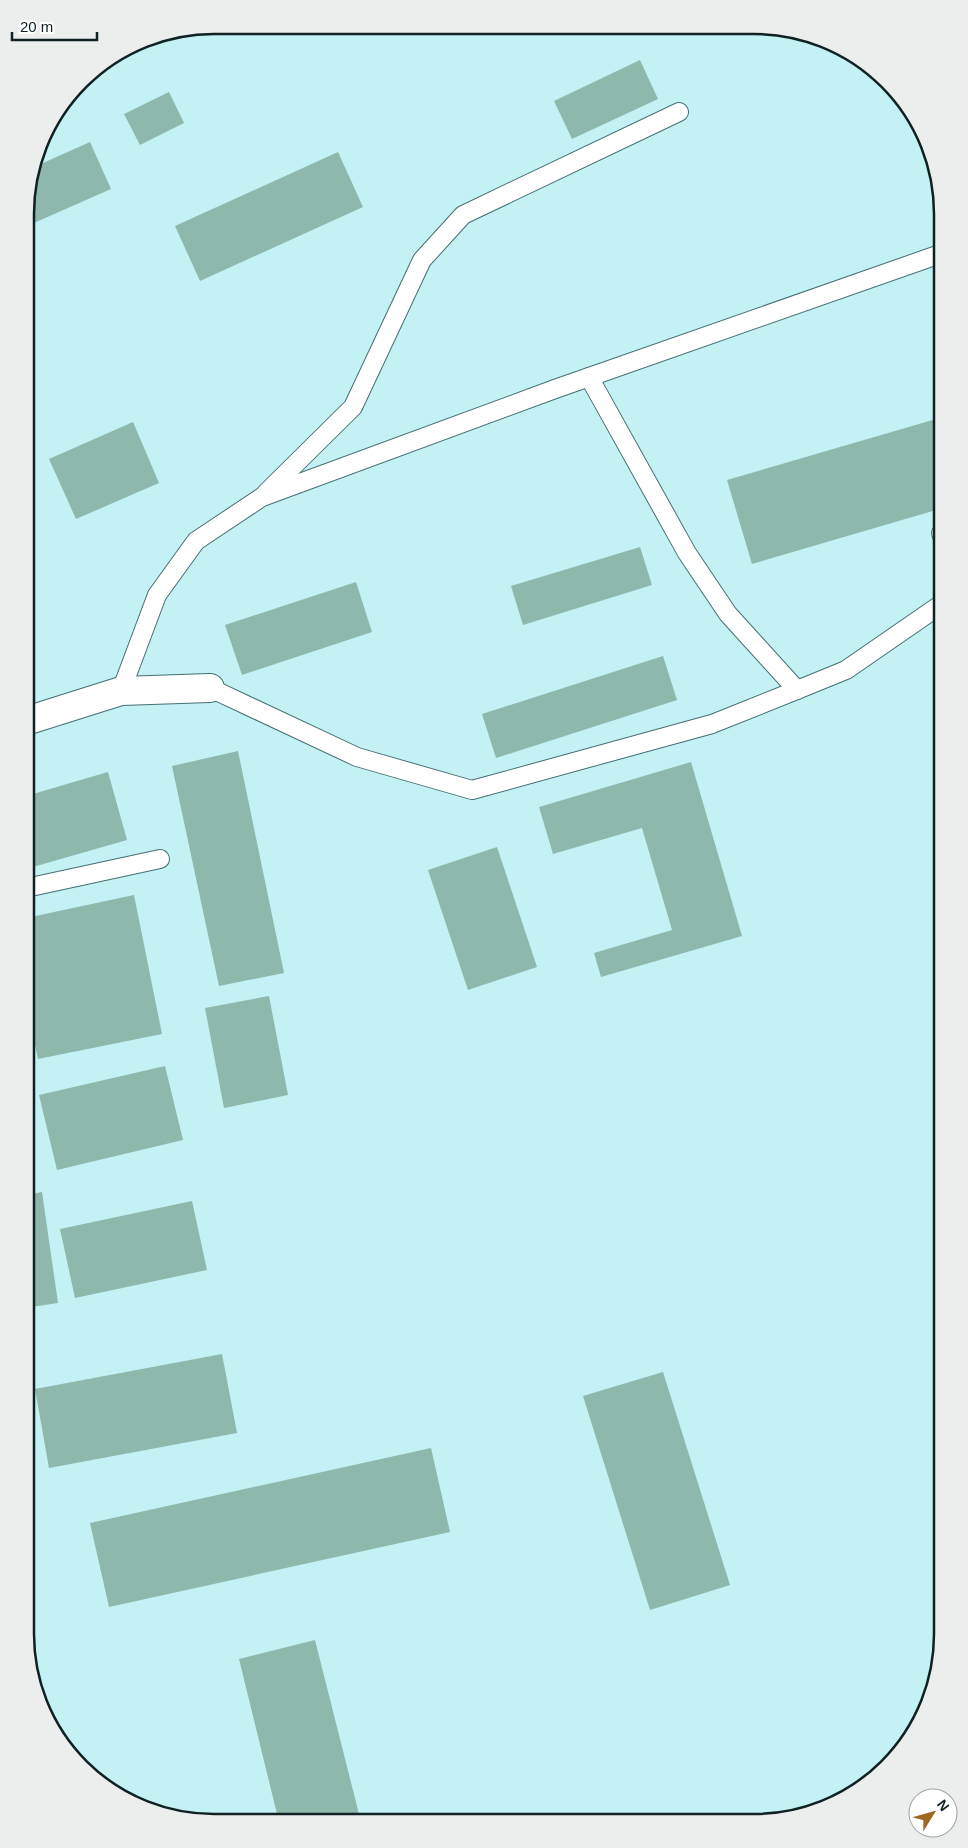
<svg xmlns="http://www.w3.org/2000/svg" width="968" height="1848" viewBox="0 0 968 1848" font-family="Arial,sans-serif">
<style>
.building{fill:#8fb8ac}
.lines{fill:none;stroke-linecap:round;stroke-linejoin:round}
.lane-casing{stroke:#456f72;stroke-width:20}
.street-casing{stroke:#456f72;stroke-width:30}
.lane{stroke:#fff;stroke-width:18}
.street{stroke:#fff;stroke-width:28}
.rim{fill:none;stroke:#0f2122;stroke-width:2.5}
</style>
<rect width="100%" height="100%" fill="#c3f1f4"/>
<!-- building -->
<g class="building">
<polygon points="640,60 658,99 572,139 554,101"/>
<polygon points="169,92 184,123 140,145 124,114"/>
<polygon points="90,142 111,189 27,226 27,189 34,167"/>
<polygon points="338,152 363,207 200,281 175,226"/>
<polygon points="943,417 943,508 752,564 727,480"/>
<polygon points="133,422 159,483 76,519 49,459"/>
<polygon points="640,547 652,585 523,625 511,586"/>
<polygon points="356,582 372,632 242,675 225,625"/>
<polygon points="663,656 677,700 496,758 482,714"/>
<polygon points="238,751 284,973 219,986 172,766"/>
<polygon points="691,762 742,936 601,977 594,953 672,930 642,828 553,854 539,807"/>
<polygon points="108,772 127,840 26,869 26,796"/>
<polygon points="497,847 537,967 468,990 428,870"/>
<polygon points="134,895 162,1034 38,1059 26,1001 26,918"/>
<polygon points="269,996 288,1095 224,1108 205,1008"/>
<polygon points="165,1066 183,1140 57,1170 39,1095"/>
<polygon points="42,1192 58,1303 25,1308 25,1195"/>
<polygon points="192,1201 207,1270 75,1298 60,1229"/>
<polygon points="222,1354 237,1433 49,1468 35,1389"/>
<polygon points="663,1372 730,1585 650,1610 583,1396"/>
<polygon points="431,1448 450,1532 109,1607 90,1523"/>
<polygon points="315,1640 361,1822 279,1822 239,1659"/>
</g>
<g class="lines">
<defs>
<g id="lane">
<polyline points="589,377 687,553 728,614 797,690"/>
<polyline points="266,493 353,407 422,260 463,215 679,112"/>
<polyline points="941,533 943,539"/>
<polyline points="210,688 357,757 472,790 712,724 797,690 846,670 943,603"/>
<polyline points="121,691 157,595 196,541 262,497 555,389 943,253"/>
<polyline points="26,888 160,859"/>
</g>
<polyline id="street" points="26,721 121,691 210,688"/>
</defs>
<!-- lane casing -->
<use href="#lane" class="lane-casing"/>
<!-- street casing -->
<use href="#street" class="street-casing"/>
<!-- lane -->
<use href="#lane" class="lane"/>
<!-- street -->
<use href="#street" class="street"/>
</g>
<!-- crop -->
<path d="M0 0H968V1848H0ZM214 34H754A180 180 0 0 1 934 214V1634A180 180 0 0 1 754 1814H214A180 180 0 0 1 34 1634V214A180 180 0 0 1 214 34Z" fill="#eceded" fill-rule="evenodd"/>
<path class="rim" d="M214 34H754A180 180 0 0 1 934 214V1634A180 180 0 0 1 754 1814H214A180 180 0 0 1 34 1634V214A180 180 0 0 1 214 34Z"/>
<!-- north arrow -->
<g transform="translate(933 1813) rotate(53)"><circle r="24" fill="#ffffff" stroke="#9fa6a7"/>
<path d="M0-4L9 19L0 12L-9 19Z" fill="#9e6722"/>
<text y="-8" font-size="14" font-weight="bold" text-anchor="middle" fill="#0f2122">N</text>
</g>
<!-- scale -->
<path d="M12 32v8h85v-8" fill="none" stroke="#0f2122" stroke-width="2.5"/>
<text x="20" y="32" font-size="15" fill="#0f2122" stroke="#ffffff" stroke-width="4" paint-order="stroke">20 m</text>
</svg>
